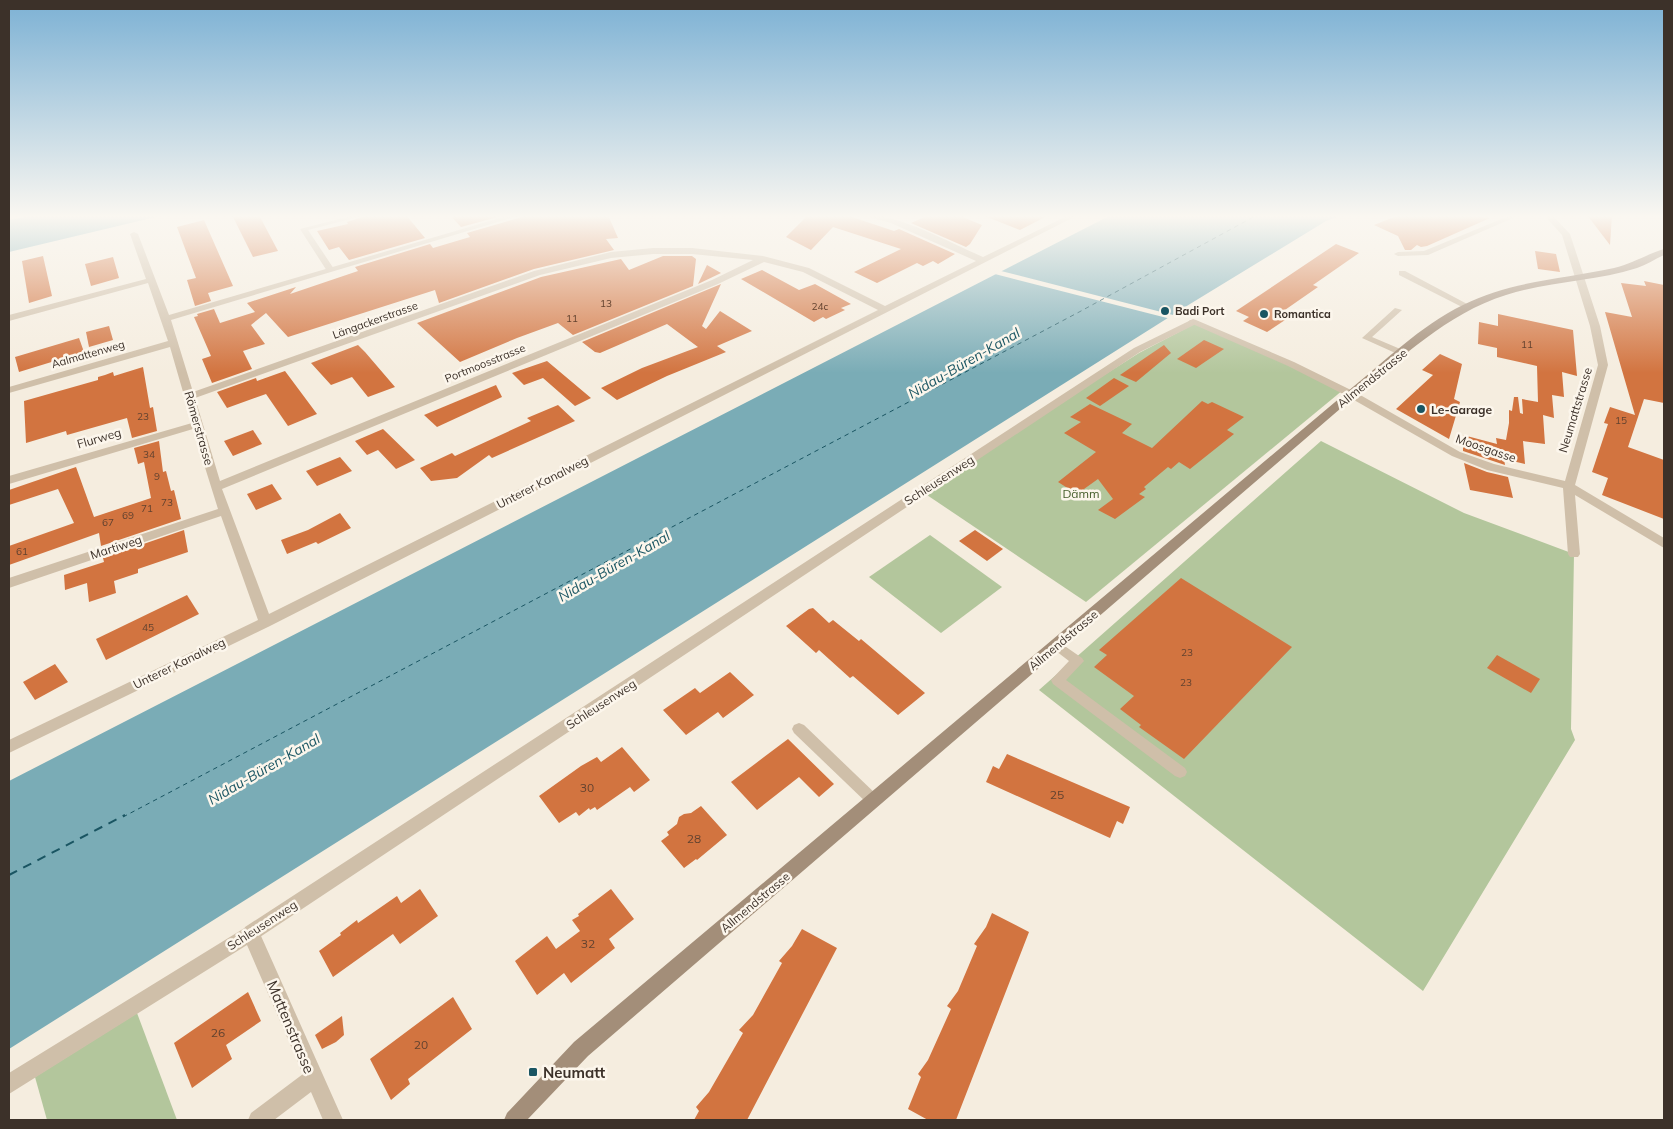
<svg xmlns="http://www.w3.org/2000/svg" width="1673" height="1129" viewBox="0 0 1673 1129" font-family="Mulish,sans-serif">
<style>
.green{fill:#b3c69c}
.water{fill:#7aacb6}
.pier{fill:#f5eddf}
.lines{fill:none;stroke-linecap:round;stroke-linejoin:round}
.ferry-far1{stroke:#1a5562;stroke-width:1;stroke-dasharray:4.5 4;stroke-linecap:butt}
.ferry{stroke:#1a5562;stroke-width:2;stroke-dasharray:9 7;stroke-linecap:butt}
.building{fill:#d27440}
.service{fill:#cfbfa9;fill-rule:evenodd}
.minor{fill:#cfbfa9;fill-rule:evenodd}
.secondary{fill:#a38e79;fill-rule:evenodd}
.poi-dot{fill:#1a5562;stroke:#fcf6ec;stroke-width:2}
.labels{text-anchor:middle;dominant-baseline:central;stroke-width:5;stroke-linejoin:round;paint-order:stroke}
.number-label{font-size:10px;fill:#62422f}
.far-poi-label{font-size:11px;font-weight:bold;fill:#3c3129;stroke:#fcf6ec;text-anchor:start}
.far-street-label{font-size:11px;fill:#3c3129;stroke:#fcf6ec}
.street-label{font-size:12px;fill:#3c3129;stroke:#fcf6ec}
.poi-label{font-size:12px;font-weight:bold;fill:#3c3129;stroke:#fcf6ec;text-anchor:start}
.park-label{font-size:12px;fill:#445d2a;stroke:#fcf6ec}
.near-number-label{font-size:12px;fill:#62422f}
.water-label{font-size:14px;font-style:italic;fill:#1a5562;stroke:#fcf6ec}
.near-street-label{font-size:15px;fill:#3c3129;stroke:#fcf6ec}
.near-poi-label{font-size:15px;font-weight:bold;fill:#3c3129;stroke:#fcf6ec;text-anchor:start}
</style>
<rect width="100%" height="100%" fill="#f5eddf"/>
<!-- green -->
<g class="green">
<polygon points="1198,322 1343,390 1086,602 921,491 1139,353"/>
<polygon points="1321,441 1464,513 1574,554 1571,729 1575,740 1423,991 1039,690"/>
<polygon points="930,535 1002,587 941,633 869,577"/>
<polygon points="137,1013 177,1120 47,1120 35,1077"/>
</g>
<!-- water -->
<g class="water">
<polygon points="35,215 164,215 9,252 9,220"/>
<polygon points="1111,215 1342,215 1326,221 1190,304 9,1049 9,781"/>
</g>
<!-- pier -->
<polygon class="pier" points="997,270 1177,316 1171,319 991,273"/>
<g class="lines">
<!-- ferry-far1 -->
<polyline class="ferry-far1" points="123,817 1081,311 1257,215"/>
<!-- ferry -->
<polyline class="ferry" points="9,875 125,815"/>
</g>
<!-- building -->
<g class="building">
<polygon points="232,215 259,215 278,251 253,257"/>
<polygon points="368,215 406,215 425,238 349,260 339,247 329,250 317,231 348,224 347,222"/>
<polygon points="450,215 505,215 461,227"/>
<polygon points="523,215 608,215 618,238 606,239 614,250 534,269 439,303 435,290 288,337 266,313 251,325 265,344 243,351 252,369 212,383 202,359 211,356 194,317 198,316 197,314 214,309 220,323 255,312 247,303 296,287 290,294 358,271 355,267 430,244 433,248 470,237 467,233 522,217"/>
<polygon points="805,215 846,215 894,231 899,229 955,254 938,264 933,261 923,266 917,263 877,283 854,272 901,249 833,227 811,250 786,237 805,218"/>
<polygon points="929,215 958,215 982,225 970,244 966,247 911,223"/>
<polygon points="982,215 1049,215 1020,230"/>
<polygon points="1399,215 1458,215 1490,218 1427,246 1421,247 1417,245 1411,250 1405,250 1398,236 1374,225"/>
<polygon points="1587,215 1612,215 1610,245"/>
<polygon points="204,220 233,286 208,293 211,301 195,306 187,280 196,278 177,227"/>
<polygon points="1336,244 1359,253 1313,285 1318,287 1282,312 1291,316 1267,332 1243,321 1249,317 1236,311"/>
<polygon points="1535,251 1556,254 1560,272 1538,269"/>
<polygon points="43,256 52,296 29,303 22,261"/>
<polygon points="663,256 692,256 696,259 693,286 573,335 558,323 517,338 460,362 417,323 541,277 621,259 629,270"/>
<polygon points="113,257 119,278 91,286 85,264"/>
<polygon points="707,265 721,273 698,284"/>
<polygon points="762,270 799,290 815,284 851,304 841,308 845,310 826,319 823,317 814,322 741,279"/>
<polygon points="1644,281 1664,285 1664,403 1644,399 1628,447 1664,460 1664,519 1602,495 1608,478 1592,472 1608,424 1604,423 1610,407 1635,415 1605,312 1632,317 1621,283 1646,286"/>
<polygon points="721,284 702,326 706,329 720,311 752,331 717,346 726,352 667,376 617,400 601,388 642,368 698,347 667,324 600,353 595,352 582,342"/>
<polygon points="1498,314 1573,330 1577,376 1562,372 1564,397 1552,395 1554,418 1543,415 1545,444 1523,441 1525,464 1504,459 1505,465 1463,451 1463,435 1497,444 1496,438 1506,440 1509,423 1509,410 1512,411 1514,397 1518,397 1520,413 1523,414 1522,399 1538,402 1537,366 1497,357 1497,348 1478,344 1479,322 1498,326"/>
<polygon points="109,326 113,340 89,347 86,332"/>
<polygon points="79,338 84,352 19,372 15,357"/>
<polygon points="1204,340 1224,349 1196,368 1177,359"/>
<polygon points="358,345 365,352 395,387 368,397 352,377 331,385 311,363"/>
<polygon points="1164,345 1171,353 1136,382 1120,375"/>
<polygon points="1440,354 1462,364 1454,399 1460,402 1449,439 1396,409 1433,375 1422,370"/>
<polygon points="547,361 591,398 575,406 543,378 524,385 512,373"/>
<polygon points="143,367 150,408 153,407 157,431 132,438 127,418 67,435 66,431 26,443 24,401 98,380 98,377 105,375 113,372 114,376"/>
<polygon points="285,371 317,414 288,426 266,394 227,408 217,392 256,378 257,381"/>
<polygon points="1114,378 1129,386 1100,406 1086,398"/>
<polygon points="496,385 502,397 437,427 424,415"/>
<polygon points="1202,401 1208,404 1212,402 1244,417 1227,430 1234,434 1190,469 1179,462 1171,469 1168,467 1144,487 1146,489 1139,494 1145,497 1115,519 1098,510 1113,499 1098,479 1077,494 1058,482 1096,452 1064,433 1081,422 1070,417 1090,404 1132,424 1122,433 1152,448"/>
<polygon points="558,405 575,421 492,458 489,455 457,478 431,481 420,468 452,453 455,456 531,421 527,418"/>
<polygon points="383,429 415,460 396,469 378,450 367,455 355,441"/>
<polygon points="253,430 262,444 233,456 224,441"/>
<polygon points="159,441 163,472 166,471 171,491 174,490 181,519 101,546 99,533 9,565 9,546 74,523 58,489 9,505 9,490 76,467 94,517 151,498 144,462 138,464 134,448"/>
<polygon points="340,457 352,471 317,486 306,471"/>
<polygon points="1464,463 1487,472 1508,477 1513,498 1470,490"/>
<polygon points="272,484 282,499 256,510 247,494"/>
<polygon points="340,513 351,528 318,544 316,542 287,554 281,540 308,530"/>
<polygon points="184,530 188,552 138,569 138,573 114,581 116,593 89,602 87,583 65,590 64,575 104,562 103,558"/>
<polygon points="975,530 1003,549 987,561 959,541"/>
<polygon points="1181,578 1292,647 1184,759 1139,727 1141,725 1120,709 1134,696 1094,667 1107,655 1099,650"/>
<polygon points="187,595 199,614 106,660 96,639"/>
<polygon points="813,608 829,623 833,620 859,641 861,639 925,693 898,715 853,676 850,678 819,650 816,653 786,626 809,609"/>
<polygon points="1497,655 1540,679 1531,693 1487,668"/>
<polygon points="55,664 68,682 35,700 23,682"/>
<polygon points="730,672 754,695 723,718 718,712 686,735 663,710 695,688 700,693"/>
<polygon points="788,739 834,784 819,797 799,777 757,810 731,782"/>
<polygon points="622,747 650,780 634,792 630,787 597,810 595,807 590,810 589,808 579,816 576,812 559,823 539,796 581,766 597,757 601,762"/>
<polygon points="1007,754 1130,807 1123,824 1117,821 1110,838 986,782 993,766 999,769"/>
<polygon points="701,806 727,835 697,860 696,859 684,868 661,841 669,835 667,832 677,824 679,817 684,814 691,813"/>
<polygon points="420,889 438,916 400,944 393,934 333,977 319,951 341,935 340,933 357,920 358,923 397,896 401,903"/>
<polygon points="611,889 634,919 609,939 615,948 571,983 564,973 537,995 515,961 547,936 556,949 580,931 572,920 579,916 578,914"/>
<polygon points="992,913 1029,932 956,1120 928,1120 908,1109 921,1077 918,1074 928,1060 951,1009 947,1006 958,991 977,946 974,944 986,927"/>
<polygon points="802,929 837,948 747,1120 694,1120 699,1111 696,1107 709,1092 743,1033 739,1030 753,1015 782,963 779,961 792,946"/>
<polygon points="248,992 261,1021 226,1045 232,1059 192,1088 174,1043"/>
<polygon points="453,997 472,1029 408,1079 410,1084 391,1100 370,1059"/>
<polygon points="342,1016 344,1035 336,1042 322,1049 315,1035"/>
</g>
<g class="lines">
<!-- service -->
<g class="service">
<polygon points="355,215 366,215 308,230 334,269 327,271 300,229"/>
<polygon points="1511,215 1520,215 1428,255 1398,256 1394,254 1398,252 1424,251"/>
<polygon points="1399,271 1405,271 1471,306 1464,308 1399,275"/>
<polygon points="1395,308 1402,310 1372,337 1405,351 1405,355 1402,356 1362,338"/>
<polygon points="1193,319 1196,320 1196,324 1140,352 257,939 251,941 245,939 243,933 245,927 1134,348"/>
<polygon points="1056,640 1082,658 1084,661 1066,680 1185,768 1187,772 1185,776 1180,778 1175,776 1053,684 1051,680 1069,661 1052,648 1050,645 1052,642"/>
<polygon points="799,723 804,725 879,797 881,801 879,805 874,807 869,805 794,733 792,729 794,725"/>
</g>
<!-- minor -->
<g class="minor">
<path d="M510 215H521L171 320 193 392 534 271 611 252 653 248H692L763 256 809 268 885 306 976 261 891 223 869 217 868 215C900 215 953 244 983 257L1069 215H1078L270 626 9 753V740L258 620 221 516 9 588V578L218 509 193 429 9 484V476L192 423 170 347 9 393V387L168 341 148 283 9 321V315L146 279 130 234 134 232 138 234 169 315ZM653 254H692L753 260 712 280 220 481 195 398 540 275 611 258ZM764 262 803 272 878 310 269 614 222 489 718 284Z"/>
<polygon points="1544,215 1552,215 1570,234 1600,326 1608,365 1575,485 1664,538 1664,548 1575,495 1580,554 1578,557 1570,557 1568,554 1563,488 1487,470 1452,456 1347,396 1288,366 1188,322 1190,320 1196,320 1294,362 1355,392 1460,452 1494,464 1565,481 1598,365 1590,326 1562,235"/>
<polygon points="251,924 257,927 343,1120 323,1120 311,1092 274,1120 248,1120 251,1113 303,1074 247,945 9,1094 9,1073"/>
</g>
<!-- secondary -->
<path class="secondary" d="M1664 249V255C1655 259 1646 265 1637 268 1594 282 1548 281 1506 295 1446 314 1402 358 1355 396L588 1056 527 1120H504L507 1113 574 1042 1347 392C1384 362 1420 326 1463 305 1510 281 1564 279 1614 268 1632 264 1647 254 1664 249Z"/>
</g>
<!-- sky -->
<linearGradient id="sky" x2="0" y2="1"><stop stop-color="#7cb1d4"/><stop offset="0.58" stop-color="#faf7f1"/><stop offset="1" stop-color="#faf7f1" stop-opacity="0"/></linearGradient>
<rect width="1673" height="373" fill="url(#sky)"/>
<!-- markers -->
<g class="poi-dot">
<circle cx="1165" cy="311" r="5"/>
<circle cx="1264" cy="314" r="5"/>
<circle cx="1421" cy="409" r="5"/>
<rect x="528" y="1067" width="10" height="10" rx="2.5"/>
</g>
<g class="labels">
<!-- number labels -->
<g class="number-label">
<text x="606" y="303">13</text>
<text x="820" y="306">24c</text>
<text x="572" y="318">11</text>
<text x="1527" y="344">11</text>
<text x="143" y="416">23</text>
<text x="1621" y="420">15</text>
<text x="149" y="454">34</text>
<text x="157" y="476">9</text>
<text x="167" y="502">73</text>
<text x="147" y="508">71</text>
<text x="128" y="515">69</text>
<text x="108" y="522">67</text>
<text x="22" y="551">61</text>
<text x="148" y="627">45</text>
<text x="1187" y="652">23</text>
<text x="1186" y="682">23</text>
</g>
<!-- far-poi labels -->
<g class="far-poi-label">
<text x="1175" y="311">Badi Port</text>
<text x="1274" y="314">Romantica</text>
</g>
<!-- far-street labels -->
<g class="far-street-label">
<text transform="translate(375 320) rotate(-20)">Längackerstrasse</text>
<text transform="translate(88 354) rotate(-16)">Aalmattenweg</text>
<text transform="translate(485 363) rotate(-22)">Portmoosstrasse</text>
</g>
<!-- street labels -->
<g class="street-label">
<text transform="translate(1372 378) rotate(-39)">Allmendstrasse</text>
<text transform="translate(1575 410) rotate(-73)">Neumattstrasse</text>
<text transform="translate(199 428) rotate(74)">Römerstrasse</text>
<text transform="translate(99 438) rotate(-16)">Flurweg</text>
<text transform="translate(1486 448) rotate(19)">Moosgasse</text>
<text transform="translate(939 480) rotate(-33)">Schleusenweg</text>
<text transform="translate(542 482) rotate(-27)">Unterer Kanalweg</text>
<text transform="translate(116 547) rotate(-18)">Martiweg</text>
<text transform="translate(1063 640) rotate(-40)">Allmendstrasse</text>
<text transform="translate(179 663) rotate(-26)">Unterer Kanalweg</text>
<text transform="translate(601 704) rotate(-33)">Schleusenweg</text>
<text transform="translate(755 902) rotate(-40)">Allmendstrasse</text>
<text transform="translate(262 925) rotate(-33)">Schleusenweg</text>
</g>
<!-- poi labels -->
<g class="poi-label">
<text x="1431" y="409">Le-Garage</text>
</g>
<!-- park labels -->
<g class="park-label">
<text x="1081" y="493">Dämm</text>
</g>
<!-- near-number labels -->
<g class="near-number-label">
<text x="587" y="787">30</text>
<text x="1057" y="794">25</text>
<text x="694" y="838">28</text>
<text x="588" y="943">32</text>
<text x="218" y="1032">26</text>
<text x="421" y="1044">20</text>
</g>
<!-- water labels -->
<g class="water-label">
<text transform="translate(964 363) rotate(-30)">Nidau-Büren-Kanal</text>
<text transform="translate(614 566) rotate(-30)">Nidau-Büren-Kanal</text>
<text transform="translate(264 769) rotate(-30)">Nidau-Büren-Kanal</text>
</g>
<!-- near-street labels -->
<g class="near-street-label">
<text transform="translate(291 1027) rotate(67)">Mattenstrasse</text>
</g>
<!-- near-poi labels -->
<g class="near-poi-label">
<text x="543" y="1072">Neumatt</text>
</g>
</g>
<!-- border -->
<rect width="1673" height="1129" fill="none" stroke="#3c3129" stroke-width="20"/>
</svg>
